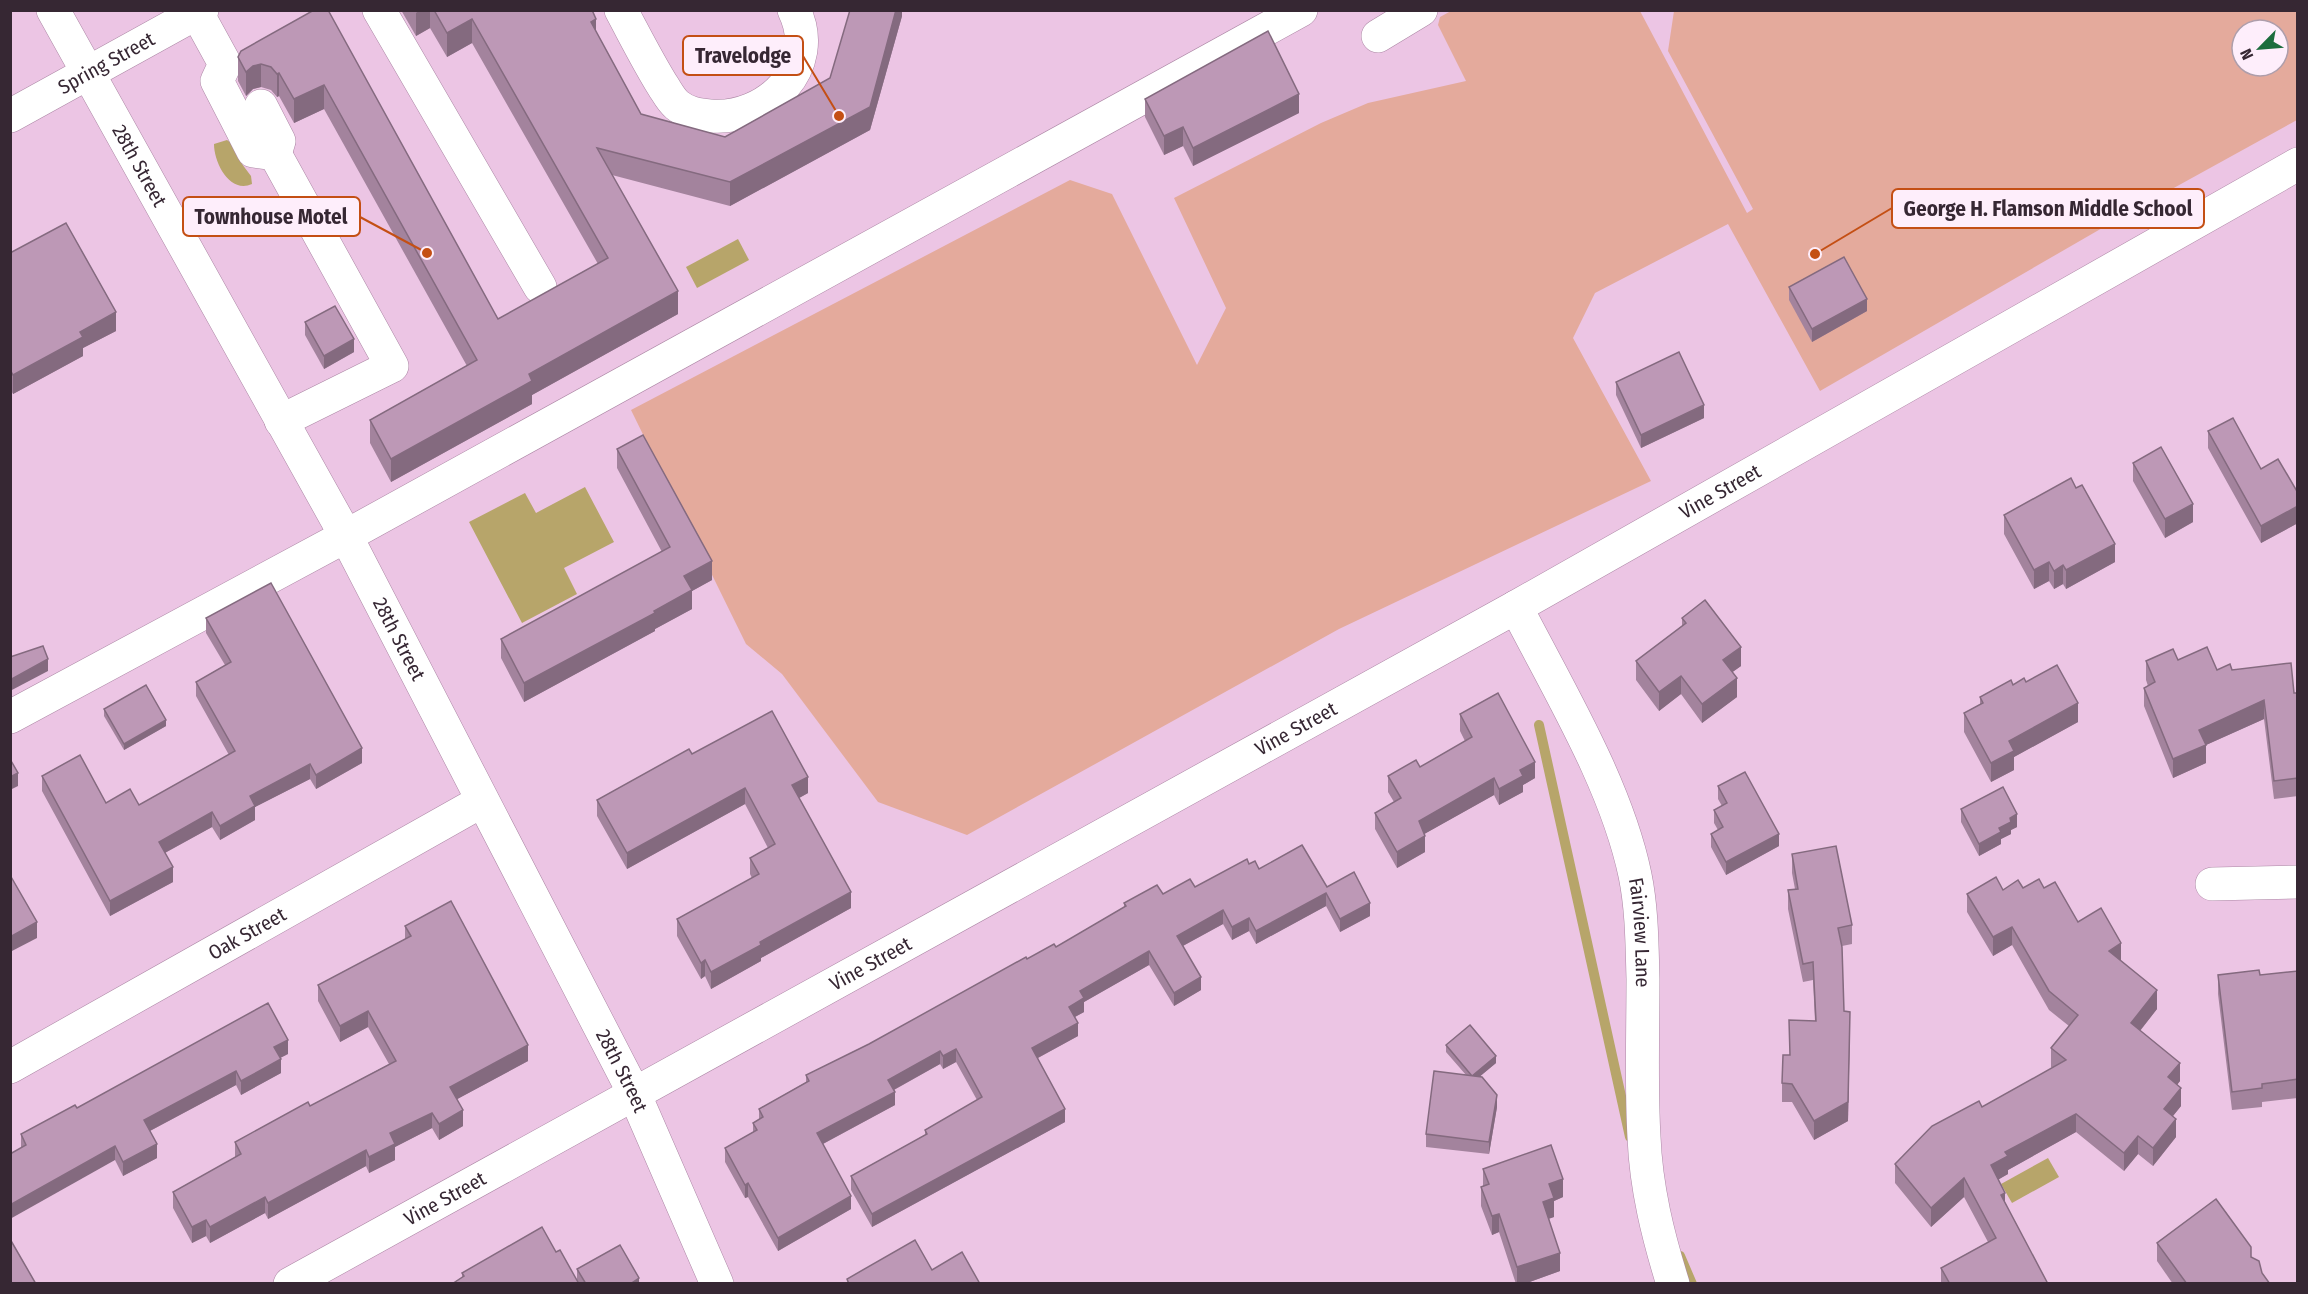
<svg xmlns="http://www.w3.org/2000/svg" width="2308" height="1294" viewBox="0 0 2308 1294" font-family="'Fira Sans Condensed',sans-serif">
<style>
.green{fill:#e4aa9c;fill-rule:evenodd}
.water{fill:#b7a56a}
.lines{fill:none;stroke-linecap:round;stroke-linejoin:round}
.stream{stroke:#b7a56a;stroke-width:10}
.minor-casing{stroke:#ac87a5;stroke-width:34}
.major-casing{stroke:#ac87a5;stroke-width:34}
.minor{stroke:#fff;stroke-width:33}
.major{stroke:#fff;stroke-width:33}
.wall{fill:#a3839d}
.shaded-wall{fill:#846a7f}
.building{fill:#bd98b6;stroke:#846a7f;stroke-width:1.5}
.labels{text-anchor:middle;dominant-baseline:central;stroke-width:4.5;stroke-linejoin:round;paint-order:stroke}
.street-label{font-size:20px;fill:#362733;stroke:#feeefb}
.leader{fill:none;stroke:#c44f14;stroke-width:2}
.callout-dot{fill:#c44f14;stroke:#feeefb;stroke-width:2}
.callout{fill:#feeefb;stroke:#c44f14;stroke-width:2}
.callout-label{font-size:21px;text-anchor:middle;font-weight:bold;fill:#362733}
</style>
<rect width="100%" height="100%" fill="#ecc5e4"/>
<!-- green -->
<path class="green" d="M1451 11H1640L1747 213 1753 209 1668 51 1674 11H2297V120L2123 216 1820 391 1728 224 1595 293 1573 338 1651 481 1339 629 967 835 878 802 782 674 746 644 631 410 1070 180 1112 194 1197 365 1226 308 1174 198 1321 123 1368 103 1466 81 1438 25 1440 17ZM2242 30H2278V66H2242Z"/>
<!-- water -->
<g class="water">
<path d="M227 140 238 148 242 164 251 176 252 184C230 194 214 163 214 144Z"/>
<polygon points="738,239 749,260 697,288 686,267"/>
<polygon points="585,487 614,542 564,568 577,594 522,623 469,522 525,493 536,513"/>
<polygon points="2048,1158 2059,1177 2012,1203 2001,1184"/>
</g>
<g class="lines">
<!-- stream -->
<g class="stream">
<polyline points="1539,725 1630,1137"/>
<polyline points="1680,1256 1692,1284"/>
</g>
<defs>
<g id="minor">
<path id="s1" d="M53 10 346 536 634 1093 717 1284"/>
<polyline points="379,10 540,287"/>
<path d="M621 10C635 36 648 62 663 86 667 92 671 100 677 105 687 113 697 115 710 116 767 121 822 67 794 10"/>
<polyline points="197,13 225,64 217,81 253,151 275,154 392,366 281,421"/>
<polyline points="1378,36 1421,10"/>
<polyline points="261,106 279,141 275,154"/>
<path id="s2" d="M1516 607C1558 689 1616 784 1635 875 1642 909 1642 945 1643 979 1643 1032 1641 1085 1644 1137 1646 1188 1658 1236 1673 1284"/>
<polyline points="10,717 346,536 1301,10"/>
<polyline points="2212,884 2298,882"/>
<path id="s3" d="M10 1067 482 801"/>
<path id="s4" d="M290 1284 1516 607 2298 164"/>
</g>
<g id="major">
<path id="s5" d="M10 116 202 10"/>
</g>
</defs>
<!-- minor casing -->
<use href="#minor" class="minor-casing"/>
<!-- major casing -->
<use href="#major" class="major-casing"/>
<!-- minor -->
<use href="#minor" class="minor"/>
<!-- major -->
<use href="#major" class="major"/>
</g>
<!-- wall -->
<g class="wall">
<polygon points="314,10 498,319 598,264 472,43 447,57 430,28 416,36 401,10 519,10 596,33 641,114 725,137 830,78 850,12 849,10 902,10 902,16 870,130 730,206 612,175 678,314 532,395 532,404 391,482 370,443 370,420 467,366 324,109 294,123 279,96 277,97 271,90 261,87 253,89 246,96 238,81 238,57"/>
<polygon points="1145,99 1299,113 1193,166 1183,146 1164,155 1145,117"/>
<polygon points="10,253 116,331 83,348 83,356 13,394 10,389"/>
<polygon points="1789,287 1867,311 1812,342 1789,300"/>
<polygon points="305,322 354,352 324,369 305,335"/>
<polygon points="1616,382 1704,418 1641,448 1616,395"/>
<polygon points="2208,431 2261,469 2298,493 2298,523 2261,543 2208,448"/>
<polygon points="617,449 712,580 692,591 692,609 655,629 655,631 524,702 501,658 501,639 662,552 617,468"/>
<polygon points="2133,463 2193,522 2165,538 2133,481"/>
<polygon points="2076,488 2115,562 2066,589 2063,584 2054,589 2049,581 2034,589 2004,534 2004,515"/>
<polygon points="206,618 362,763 316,789 310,779 255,807 255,820 220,840 212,827 165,853 173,882 110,916 42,791 42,776 106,803 139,805 229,755 196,696 196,682 225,665 206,633"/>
<polygon points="1682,618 1741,666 1732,672 1737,697 1702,723 1681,694 1659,711 1636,680 1636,661 1682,626"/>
<polygon points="2178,660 2217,670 2232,670 2294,693 2298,693 2298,796 2274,799 2264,719 2206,745 2206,763 2173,778 2144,706 2144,688 2148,686 2146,680 2146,661"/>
<polygon points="2026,682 2078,722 2014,757 2014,770 1991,782 1964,732 1964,713 1980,704 1980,697 2013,685"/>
<polygon points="104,709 166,726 124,750 104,716"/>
<polygon points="1460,714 1535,778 1523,785 1523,792 1499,805 1494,795 1424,834 1425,852 1397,868 1375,829 1375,813 1394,802 1388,792 1388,776 1420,767 1465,741 1460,731"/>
<polygon points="692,754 808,793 799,798 851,908 761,958 761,961 711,989 705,976 701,979 677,936 677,919 752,878 750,874 750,858 768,848 745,804 627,869 597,816 597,800"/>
<polygon points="1718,786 1779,846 1726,875 1711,847 1711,834 1718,830 1714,823 1714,810 1722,806 1718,799"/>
<polygon points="1961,809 2017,827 2011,830 2011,834 2001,839 2001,844 1979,856 1961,822"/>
<polygon points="1792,854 1852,925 1852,944 1842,946 1844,1011 1850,1030 1848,1121 1814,1140 1792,1102 1782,1102 1782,1083 1789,1055 1815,1021 1813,980 1803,982 1788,909 1788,890 1795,889 1792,873"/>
<polygon points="1249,864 1259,869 1327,887 1370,916 1340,932 1326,906 1256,944 1249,931 1232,940 1223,924 1183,946 1201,990 1174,1006 1149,965 1084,1002 1084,1012 1075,1017 1078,1036 1038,1058 1065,1122 872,1227 851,1190 851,1176 925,1135 925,1130 977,1100 956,1062 943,1069 940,1064 894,1090 895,1105 823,1144 851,1209 778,1251 748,1197 745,1198 725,1162 725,1148 753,1132 753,1123 759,1119 759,1109 806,1082 806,1075 869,1044 1027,959 1056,947 1124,907 1124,903 1195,887"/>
<polygon points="2023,888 2044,888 2078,922 2121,961 2157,1009 2140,1031 2180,1081 2177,1085 2181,1106 2173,1116 2176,1137 2153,1166 2138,1154 2124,1171 2076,1132 2008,1170 2008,1174 1998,1179 2005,1204 2048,1284 1941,1284 1941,1268 1988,1242 1964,1197 1931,1227 1895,1183 1895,1164 1982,1107 2052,1068 2051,1067 2051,1048 2069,1026 2049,1010 2012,945 1993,956 1967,912 1967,894"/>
<polygon points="405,926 528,1061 457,1099 463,1126 439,1140 432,1128 395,1147 395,1160 369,1173 366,1166 268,1219 265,1213 210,1243 206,1236 192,1243 173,1208 173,1192 235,1158 235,1142 310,1106 389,1064 368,1027 340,1042 318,1001 318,985 405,939"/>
<polygon points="2298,971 2298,1098 2262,1102 2262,1107 2232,1110 2218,994 2218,975 2260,975"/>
<polygon points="1446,1045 1496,1063 1479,1077 1497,1107 1489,1154 1426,1147 1426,1134 1466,1075 1446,1052"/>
<polygon points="288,1054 280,1058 281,1073 241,1095 236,1085 150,1131 157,1158 123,1176 115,1160 21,1148 21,1134 77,1108"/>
<polygon points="1483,1169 1563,1197 1554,1201 1554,1217 1549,1218 1560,1271 1524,1284 1516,1284 1499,1232 1492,1235 1481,1206 1481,1187 1483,1187"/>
<polygon points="2157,1243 2251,1257 2270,1284 2173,1284 2157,1261"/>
<polygon points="556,1252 577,1281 577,1269 639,1284 452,1284 462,1277 462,1273"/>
</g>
<!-- shaded-wall -->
<g class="shaded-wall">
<polygon points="420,10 430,10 430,28 416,36 416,13"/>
<polygon points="896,10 902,10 902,16 870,130 730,206 730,182"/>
<polygon points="472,19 472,43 447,57 447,33"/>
<polygon points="596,19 596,42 591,22"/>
<polygon points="261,64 261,87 253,89 246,96 246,72 253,66"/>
<polygon points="279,73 279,96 277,97 277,74"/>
<polygon points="324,85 324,109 294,123 294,99"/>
<polygon points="1299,94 1299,113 1193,166 1193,148"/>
<polygon points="1183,127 1183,146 1164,155 1164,136"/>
<polygon points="678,291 678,314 532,395 532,404 391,482 391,459 529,374"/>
<polygon points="1867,299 1867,311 1812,342 1812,329"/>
<polygon points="116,312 116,331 83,348 83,356 13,394 13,375 80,332"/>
<polygon points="354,339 354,352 324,369 324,356"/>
<polygon points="1704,405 1704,418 1641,448 1641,435"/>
<polygon points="2193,504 2193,522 2165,538 2165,519"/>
<polygon points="2298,506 2298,523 2261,543 2261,526"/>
<polygon points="2115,544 2115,562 2066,589 2066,570"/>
<polygon points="712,561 712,580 692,591 692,609 655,629 655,631 524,702 524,683 654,611 684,576"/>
<polygon points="2049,562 2049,581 2034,589 2034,570"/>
<polygon points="2063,565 2063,584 2054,589 2054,571"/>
<polygon points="1741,647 1741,666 1723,679 1723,660"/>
<polygon points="48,659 48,671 10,691 10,680"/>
<polygon points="1681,676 1681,694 1659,711 1659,692"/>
<polygon points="1737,678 1737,697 1702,723 1702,704"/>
<polygon points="2264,700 2264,719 2206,745 2206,763 2173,778 2173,759 2199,730"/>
<polygon points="2078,703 2078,722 2014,757 2014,770 1991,782 1991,763 2009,741"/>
<polygon points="166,720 166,726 124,750 124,744"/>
<polygon points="362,748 362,763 316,789 316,775"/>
<polygon points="1535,762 1535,778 1523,785 1523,792 1499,805 1499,789 1520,770"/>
<polygon points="310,764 310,779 255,807 255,820 220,840 220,826 250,796"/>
<polygon points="18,773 18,786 10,790 10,777"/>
<polygon points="808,777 808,793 792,802 792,785"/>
<polygon points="1494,778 1494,795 1419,837 1419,821"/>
<polygon points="745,788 745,804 627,869 627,853"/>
<polygon points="212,812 212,827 159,856 159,842"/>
<polygon points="2017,814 2017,827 2011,830 2011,834 2001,839 2001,844 1979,856 1979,844 2010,818"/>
<polygon points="1779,834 1779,846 1726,875 1726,862"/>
<polygon points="1425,836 1425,852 1397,868 1397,852"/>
<polygon points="173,867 173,882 110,916 110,901"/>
<polygon points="851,892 851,908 761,958 761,961 711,989 711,972 760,942"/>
<polygon points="1326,893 1326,906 1256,944 1256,931"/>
<polygon points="1370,903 1370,916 1340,932 1340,919"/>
<polygon points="1223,910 1223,924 1177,949 1177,936"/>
<polygon points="1249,918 1249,931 1232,940 1232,927"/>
<polygon points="37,922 37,938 10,952 10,937"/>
<polygon points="2012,927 2012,945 1993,956 1993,937"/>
<polygon points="2121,943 2121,962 2109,951"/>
<polygon points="1149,951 1149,965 1084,1002 1084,1012 1069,1020 1069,1007 1080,991"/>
<polygon points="705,960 705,976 701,979 701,963"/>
<polygon points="1201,977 1201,990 1174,1006 1174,993"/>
<polygon points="2157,990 2157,1009 2131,1042 2131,1023"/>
<polygon points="368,1011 368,1027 340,1042 340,1026"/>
<polygon points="1850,1012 1848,1121 1814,1140 1814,1121"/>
<polygon points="1078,1023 1078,1036 1032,1061 1032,1048"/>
<polygon points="288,1040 288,1054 274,1061 274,1047"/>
<polygon points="528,1045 528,1061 450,1103 450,1087"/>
<polygon points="956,1049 956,1062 943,1069 943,1056"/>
<polygon points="940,1051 940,1064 888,1093 888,1080"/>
<polygon points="1496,1056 1496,1063 1472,1083 1472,1076"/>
<polygon points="281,1059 281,1073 241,1095 241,1081"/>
<polygon points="2180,1063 2180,1081 2168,1096 2168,1077"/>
<polygon points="236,1071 236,1085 144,1134 144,1120"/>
<polygon points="2181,1088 2181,1106 2164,1127 2164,1109"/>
<polygon points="895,1092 895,1105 817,1147 817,1133"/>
<polygon points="1497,1095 1497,1107 1489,1154 1489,1142"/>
<polygon points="1065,1109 1065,1122 872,1227 872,1214"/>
<polygon points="463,1110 463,1126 439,1140 439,1124"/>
<polygon points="432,1113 432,1128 395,1147 395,1160 369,1173 369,1157 390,1133"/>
<polygon points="2076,1114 2076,1132 2008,1170 2008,1174 1991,1184 1991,1165 2005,1152"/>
<polygon points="2176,1119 2176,1137 2153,1166 2153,1148"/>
<polygon points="2138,1136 2138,1154 2124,1171 2124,1153"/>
<polygon points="157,1144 157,1158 123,1176 123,1162"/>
<polygon points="115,1146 115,1160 10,1219 10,1205"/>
<polygon points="366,1150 366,1166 268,1219 268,1203"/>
<polygon points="1964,1178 1964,1197 1931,1227 1931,1208"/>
<polygon points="1563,1179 1563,1197 1554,1201 1554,1217 1543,1221 1543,1202 1549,1184"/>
<polygon points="748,1183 748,1197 745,1198 745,1185"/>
<polygon points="2005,1193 2005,1211 2001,1195"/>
<polygon points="851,1196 851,1209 778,1251 778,1238"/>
<polygon points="265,1197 265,1213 210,1243 210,1227"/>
<polygon points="1499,1214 1499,1232 1492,1235 1492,1216"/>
<polygon points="206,1220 206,1236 192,1243 192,1227"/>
<polygon points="1560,1253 1560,1271 1524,1284 1517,1284 1517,1267"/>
<polygon points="639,1278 639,1284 630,1284"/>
</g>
<!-- building -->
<g class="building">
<polygon points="314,10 328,10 498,319 608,258 472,19 447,33 434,10 592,10 596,19 591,22 641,114 725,137 830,78 850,10 896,10 870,107 730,182 597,148 678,291 529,374 532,381 391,459 370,420 477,360 324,85 294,99 279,73 277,74 271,67 261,64 253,66 246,72 238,57 241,51"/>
<polygon points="1268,31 1299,94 1193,148 1183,127 1164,136 1145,99"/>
<polygon points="66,223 116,312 80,332 83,337 13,375 10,370 10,253"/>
<polygon points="1844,257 1867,299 1812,329 1789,287"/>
<polygon points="335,306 354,339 324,356 305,322"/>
<polygon points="1679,352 1704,405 1641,435 1616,382"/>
<polygon points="2233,418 2261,469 2278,459 2298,493 2298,506 2261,526 2208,431"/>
<polygon points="643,435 712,561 684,576 692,590 654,611 655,613 524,683 501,639 670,547 617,449"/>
<polygon points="2161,447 2193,504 2165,519 2133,463"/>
<polygon points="2071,478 2076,488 2082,485 2115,544 2066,570 2063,565 2054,571 2049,562 2034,570 2004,515"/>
<polygon points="271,583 362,748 316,775 310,764 250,796 255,806 220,826 212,812 159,842 173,867 110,901 42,776 80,755 106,803 130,789 139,805 235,751 196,682 231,662 206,618"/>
<polygon points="1705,600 1741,647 1723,660 1737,678 1702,704 1681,676 1659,692 1636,661 1686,623 1682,618"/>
<polygon points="43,646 48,659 10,680 10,657"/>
<polygon points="2207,647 2217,670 2230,664 2232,670 2291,663 2294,693 2298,693 2298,778 2274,781 2264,700 2199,730 2206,745 2173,759 2144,688 2155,682 2146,661 2173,649 2178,660"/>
<polygon points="2057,665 2078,703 2009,741 2014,751 1991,763 1964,713 1983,703 1980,697 2011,680 2013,685 2024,678 2026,682"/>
<polygon points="146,685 166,720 124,744 104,709"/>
<polygon points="1498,693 1535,762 1520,770 1523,776 1499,789 1494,778 1419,821 1425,836 1397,852 1375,813 1401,798 1388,776 1416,760 1420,767 1472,737 1460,714"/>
<polygon points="772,711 808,777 792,785 851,892 760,942 761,945 711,972 705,960 701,963 677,919 759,874 750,858 775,844 745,788 627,853 597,800 689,749 692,754"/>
<polygon points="10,759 18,773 10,777"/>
<polygon points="1745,772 1779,834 1726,862 1711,834 1723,827 1714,810 1727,803 1718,786"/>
<polygon points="2003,787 2017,814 2010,818 2011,822 1999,828 2001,832 1979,844 1961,809"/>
<polygon points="1302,845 1327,887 1354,872 1370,903 1340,919 1326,893 1256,931 1249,918 1232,927 1223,910 1177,936 1201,977 1174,993 1149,951 1080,991 1084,998 1069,1007 1078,1023 1032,1048 1065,1109 872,1214 851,1176 927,1134 925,1130 982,1097 956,1049 943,1056 940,1051 888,1080 895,1092 817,1133 851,1196 778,1238 748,1183 745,1185 725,1148 757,1130 753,1123 763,1117 759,1109 809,1081 806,1075 869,1044 1026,957 1027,959 1054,944 1056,947 1126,906 1124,903 1157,885 1163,894 1190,879 1195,887 1247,859 1249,864 1255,861 1259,869"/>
<polygon points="1836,846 1852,925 1838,928 1842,947 1844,1011 1850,1012 1848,1102 1814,1121 1792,1084 1782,1083 1783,1055 1790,1055 1789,1020 1816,1021 1813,962 1803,964 1788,890 1798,889 1792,854"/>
<polygon points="10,875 37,922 10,937"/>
<polygon points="1996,877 2003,890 2018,880 2023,888 2039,879 2044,888 2055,882 2078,922 2101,908 2121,943 2109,951 2157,990 2131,1023 2180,1063 2168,1077 2181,1088 2164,1109 2176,1119 2153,1148 2138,1136 2124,1153 2076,1114 2005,1152 2008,1156 1991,1165 2005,1193 2001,1195 2048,1284 1950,1284 1941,1268 1996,1238 1964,1178 1931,1208 1895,1164 1932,1126 1979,1101 1982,1107 2066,1060 2051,1048 2078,1015 2049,991 2012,927 1993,937 1967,894"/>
<polygon points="451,901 528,1045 450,1087 463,1110 439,1124 432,1113 390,1133 395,1144 369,1157 366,1150 268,1203 265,1197 210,1227 206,1220 192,1227 173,1192 241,1154 235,1142 308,1102 310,1106 396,1061 368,1011 340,1026 318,985 411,936 405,926"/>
<polygon points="2259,970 2260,975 2298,971 2298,1079 2262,1084 2262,1088 2232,1092 2218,975"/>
<polygon points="268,1003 288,1040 274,1047 281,1059 241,1081 236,1071 144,1120 157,1144 123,1162 115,1146 10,1205 10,1154 26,1145 21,1134 75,1105 77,1108"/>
<polygon points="1470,1025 1496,1056 1472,1076 1446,1045"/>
<polygon points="1434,1071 1482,1077 1497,1095 1489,1142 1426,1134"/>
<polygon points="1551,1145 1563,1179 1549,1184 1554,1198 1543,1202 1560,1253 1517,1267 1499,1214 1492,1216 1481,1187 1489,1184 1483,1169"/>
<polygon points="2216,1199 2251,1247 2251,1257 2259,1261 2262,1273 2270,1284 2187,1284 2157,1243"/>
<polygon points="542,1227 556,1252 560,1250 579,1284 452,1284 464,1276 462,1273"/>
<polygon points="10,1239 36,1284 10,1284"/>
<polygon points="915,1240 932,1270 962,1252 980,1284 849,1284 847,1279"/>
<polygon points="620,1245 639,1278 630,1284 586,1284 577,1269"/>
</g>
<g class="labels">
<!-- street labels -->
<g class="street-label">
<text stroke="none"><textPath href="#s5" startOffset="110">Spring Street</textPath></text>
<text stroke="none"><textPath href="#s1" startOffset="178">28th Street</textPath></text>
<text stroke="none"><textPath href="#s4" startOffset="1635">Vine Street</textPath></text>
<text stroke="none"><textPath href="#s1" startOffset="718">28th Street</textPath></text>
<text stroke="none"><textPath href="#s4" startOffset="1149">Vine Street</textPath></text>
<text stroke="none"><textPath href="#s3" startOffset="272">Oak Street</textPath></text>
<text stroke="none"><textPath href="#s2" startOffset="352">Fairview Lane</textPath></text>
<text stroke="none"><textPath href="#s4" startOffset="663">Vine Street</textPath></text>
<text stroke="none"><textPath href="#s1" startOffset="1204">28th Street</textPath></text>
<text stroke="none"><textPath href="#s4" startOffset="177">Vine Street</textPath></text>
</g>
</g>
<!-- callouts -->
<path class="leader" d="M839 116L803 56M1815 254L1892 208M427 253L360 217"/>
<g class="callout-dot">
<circle cx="839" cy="116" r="6"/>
<circle cx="1815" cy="254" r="6"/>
<circle cx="427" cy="253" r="6"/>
</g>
<g class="callout">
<rect x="683" y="36" width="120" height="39" rx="6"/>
<rect x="1892" y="189" width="312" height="39" rx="6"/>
<rect x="183" y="197" width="177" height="39" rx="6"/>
</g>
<g class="callout-label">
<text x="743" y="63">Travelodge</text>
<text x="2048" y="216">George H. Flamson Middle School</text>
<text x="271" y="224">Townhouse Motel</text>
</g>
<!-- border -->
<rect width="2308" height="1294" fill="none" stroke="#362733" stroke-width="24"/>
<!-- north arrow -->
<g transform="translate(2260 48) rotate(245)"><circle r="28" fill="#feeefb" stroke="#ae9eab" stroke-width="1.5"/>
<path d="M0-4.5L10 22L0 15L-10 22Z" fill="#1c6d3d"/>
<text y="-9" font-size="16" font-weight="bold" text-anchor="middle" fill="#362733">N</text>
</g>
</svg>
